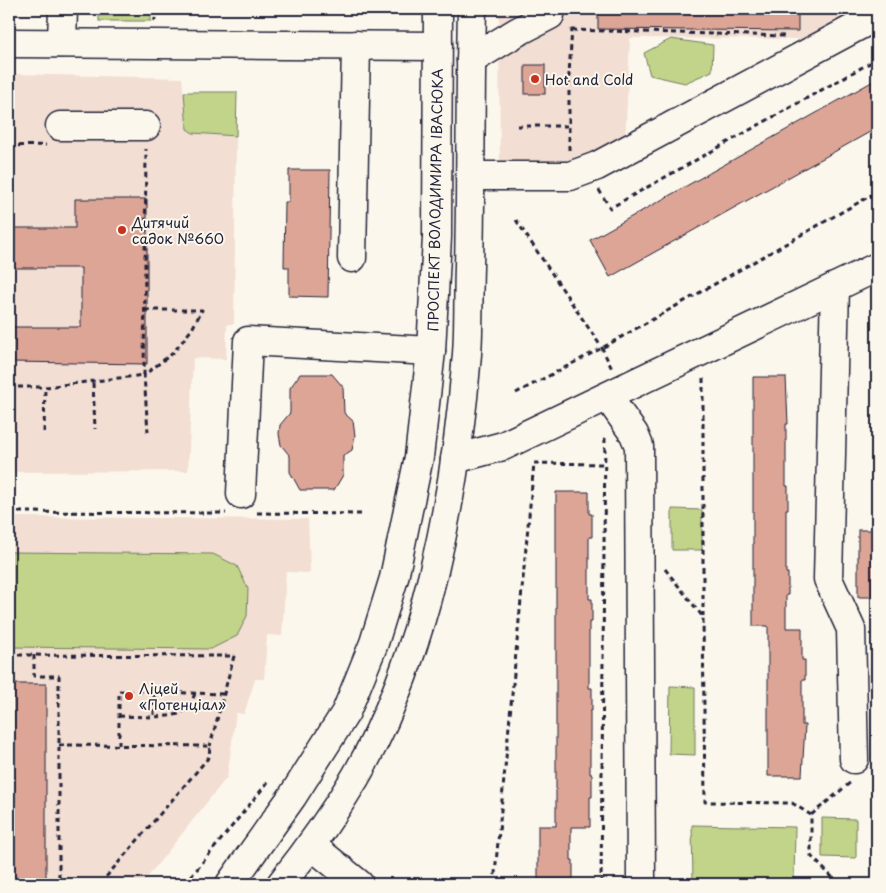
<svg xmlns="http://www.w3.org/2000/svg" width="886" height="893" viewBox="0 0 886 893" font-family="'Playpen Sans',sans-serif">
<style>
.built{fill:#f2ded2}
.green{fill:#c1d489;stroke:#727b62}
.building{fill:#dda596;stroke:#22223b}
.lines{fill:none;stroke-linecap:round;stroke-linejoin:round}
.minor-casing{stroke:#22223b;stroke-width:31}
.major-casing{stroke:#22223b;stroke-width:31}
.path{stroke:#22223b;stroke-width:3;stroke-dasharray:5 4;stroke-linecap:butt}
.minor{stroke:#fbf7ec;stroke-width:28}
.major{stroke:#fbf7ec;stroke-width:28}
.poi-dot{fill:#c8321e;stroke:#fbf7ec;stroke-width:2}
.labels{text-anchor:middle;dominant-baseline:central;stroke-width:4;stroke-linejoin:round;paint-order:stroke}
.poi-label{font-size:14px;fill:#22223b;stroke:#fbf7ec;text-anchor:start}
.street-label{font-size:14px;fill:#22223b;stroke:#fbf7ec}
</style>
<rect width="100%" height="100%" fill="#fbf7ec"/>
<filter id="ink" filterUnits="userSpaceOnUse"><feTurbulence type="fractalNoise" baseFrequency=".02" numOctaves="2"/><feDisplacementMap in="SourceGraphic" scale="10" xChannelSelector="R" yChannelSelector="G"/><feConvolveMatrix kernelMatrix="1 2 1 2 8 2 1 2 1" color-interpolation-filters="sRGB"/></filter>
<g filter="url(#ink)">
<!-- built -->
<g class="built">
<polygon points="499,9 865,9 806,39 630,38 625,142 572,173 500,171"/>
<polygon points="9,74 182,78 187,129 193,133 236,136 234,324 227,324 226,359 193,358 188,471 9,472"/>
<polygon points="9,517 308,519 310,573 286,572 282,636 267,635 264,679 255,679 244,714 236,713 227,777 142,884 9,884"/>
</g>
<!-- green -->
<g class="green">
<rect x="99" y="9" width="52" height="12"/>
<polygon points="671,39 713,45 712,71 685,83 650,75 644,53"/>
<polygon points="184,92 237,92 236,136 193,133 187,129"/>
<polygon points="672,509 702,510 702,550 672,550"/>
<polygon points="11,552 213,554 237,566 248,589 247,616 237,636 211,649 10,647 9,553"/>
<polygon points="670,686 695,687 695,755 669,754"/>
<polygon points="822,818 856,819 856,858 822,857"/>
<polygon points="692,825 795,827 794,884 693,884"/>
</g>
<!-- building -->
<g class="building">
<polygon points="598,9 798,9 798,31 598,29"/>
<rect x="525" y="65" width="20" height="29"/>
<polygon points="877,79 877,128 610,277 590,240"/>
<polygon points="289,170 330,170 328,297 289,296 289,267 284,267 285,202 289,202"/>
<polygon points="75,199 147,199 147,364 9,362 9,327 81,327 81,268 9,268 9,228 75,228"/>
<polygon points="300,374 332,374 343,387 344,413 353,421 355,436 352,450 343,456 343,475 334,490 300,490 290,472 290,456 281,445 279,434 280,425 290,413 290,388"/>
<polygon points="753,377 786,377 788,424 786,424 786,486 788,486 788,509 786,509 786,573 788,573 788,595 786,595 786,628 802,628 802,660 805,660 805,680 802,680 802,725 805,725 802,776 768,776 768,626 753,626"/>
<polygon points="556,492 589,492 589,514 592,514 592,537 589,537 589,599 592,599 592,622 589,622 589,688 592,688 592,711 590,711 590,774 592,774 592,797 590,797 590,827 571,827 571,860 573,860 573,882 571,882 571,884 538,884 538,826 556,826"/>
<rect x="858" y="530" width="19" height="67"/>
<rect x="9" y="684" width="37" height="200"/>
</g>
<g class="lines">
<defs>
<g id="minor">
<polyline points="9,43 438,46"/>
<polyline points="62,43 63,9"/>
<polyline points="471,60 517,32 550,15"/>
<polyline points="60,126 146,126"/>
<polyline points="470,176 570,176 597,166 877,16"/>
<polyline points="352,258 356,45"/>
<polyline points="835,287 828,579 851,629 854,759"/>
<polyline points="608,397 634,434 639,446 641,884"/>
<polyline points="455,459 503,446 877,267"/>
<polyline points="241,494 248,341 431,351"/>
<polyline points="311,845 359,884"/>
</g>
<g id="major">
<polyline points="230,884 292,797 346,712 374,643 394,578 419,457 431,351 437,237 438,9"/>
<path d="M281 884C308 850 333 815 355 778 426 656 456 494 467 354 469 325 468 296 469 267 471 181 470 95 472 9"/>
</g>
</defs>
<!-- minor casing -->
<use href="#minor" class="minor-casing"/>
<!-- major casing -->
<use href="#major" class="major-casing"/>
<!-- path -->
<g class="path">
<polyline points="154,9 155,21"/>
<polyline points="572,30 787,36"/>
<polyline points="517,126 569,126"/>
<polyline points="9,146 46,145"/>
<polyline points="569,150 569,74 572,29"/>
<polyline points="599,190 610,208 877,59"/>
<polyline points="516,220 602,348 612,369"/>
<polyline points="145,310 202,310 192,329 173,353 144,375 148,432"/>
<polyline points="703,378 703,616"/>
<polyline points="93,383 95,429"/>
<polyline points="9,387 45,387 144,375 146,149"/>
<polyline points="516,393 602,348 877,192"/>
<polyline points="44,432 45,387"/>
<polyline points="9,512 226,513"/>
<polyline points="257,513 364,514"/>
<polyline points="665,569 703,617 705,802 792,803 811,815"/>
<polyline points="9,655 234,656 210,746"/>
<polyline points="34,655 34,676 59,676 59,884"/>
<path d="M154 692V717C177 715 187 717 195 693"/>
<polyline points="119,716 154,717"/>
<polyline points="59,745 210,746 209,757 100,884"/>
<polyline points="119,745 119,691 224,694"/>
<polyline points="185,884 268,782"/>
<polyline points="494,884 534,463 604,464"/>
<polyline points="601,884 605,435"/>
<polyline points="839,884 811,856 811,815 851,782"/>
</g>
<!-- minor -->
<use href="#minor" class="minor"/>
<!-- major -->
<use href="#major" class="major"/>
</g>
</g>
<!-- markers -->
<g class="poi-dot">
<circle cx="535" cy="79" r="5"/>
<circle cx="122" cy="230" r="5"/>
<circle cx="129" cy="696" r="5"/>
</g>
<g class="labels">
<!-- poi labels -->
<g class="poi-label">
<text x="545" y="79">Hot and Cold</text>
<text x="132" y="222">Дитячий<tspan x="132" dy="16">садок №660</tspan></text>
<text x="139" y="688">Ліцей<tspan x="139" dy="16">«Потенціал»</tspan></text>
</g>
<!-- street labels -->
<g class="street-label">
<text transform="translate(435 200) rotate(-89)">ПРОСПЕКТ ВОЛОДИМИРА ІВАСЮКА</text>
</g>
</g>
<!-- margin -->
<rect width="886" height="893" fill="none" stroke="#fbf7ec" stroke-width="30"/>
<rect x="15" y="15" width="856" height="863" fill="none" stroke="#22223b" stroke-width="2" filter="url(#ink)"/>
</svg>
